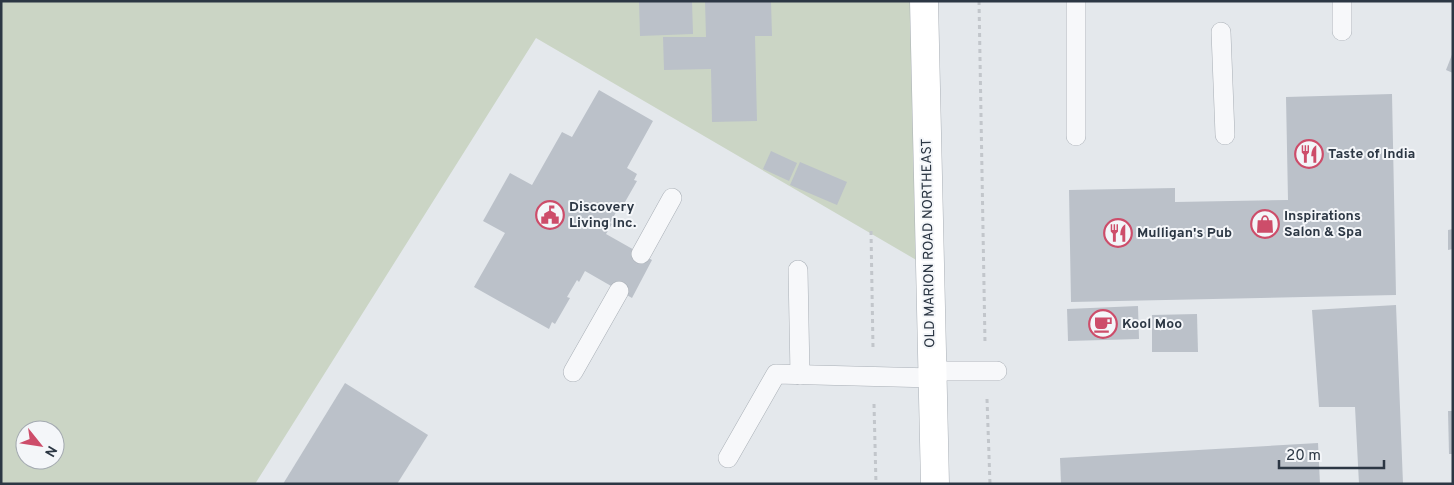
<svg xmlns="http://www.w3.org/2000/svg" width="1454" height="485" viewBox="0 0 1454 485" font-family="Overpass,sans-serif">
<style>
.green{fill:#cbd5c5;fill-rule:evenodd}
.building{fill:#bbc1c9}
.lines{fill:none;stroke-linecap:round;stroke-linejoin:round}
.lane-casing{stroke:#a9afb6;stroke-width:20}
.secondary-casing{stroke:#a9afb6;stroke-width:29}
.path{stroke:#c2c6cb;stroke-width:3;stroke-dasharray:4 4;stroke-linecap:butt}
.lane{stroke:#f7f8fa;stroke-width:19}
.secondary{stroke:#fff;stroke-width:28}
.labels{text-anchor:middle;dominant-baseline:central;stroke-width:4;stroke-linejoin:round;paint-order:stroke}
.poi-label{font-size:14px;font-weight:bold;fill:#2c3744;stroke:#f4f6f9;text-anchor:start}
.street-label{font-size:14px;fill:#2c3744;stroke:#f4f6f9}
</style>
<rect width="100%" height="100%" fill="#e4e8ec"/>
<!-- green -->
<path class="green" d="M1 1H924L930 268 536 38 255 484H1ZM25 430H55V460H25Z"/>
<!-- building -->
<g class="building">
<polygon points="639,1 692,1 693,34 640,36"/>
<polygon points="705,1 771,1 772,36 755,36 757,121 712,122 711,69 664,70 663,37 706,37"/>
<polygon points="1453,52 1453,73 1446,70"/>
<polygon points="599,90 653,121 627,168 637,174 634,180 637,181 621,209 619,207 610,223 612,224 606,234 652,260 632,298 585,271 579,282 577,280 567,297 570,298 555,324 552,322 549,329 474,287 505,233 483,221 510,173 532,185 562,132 572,137"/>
<polygon points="1392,94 1396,295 1071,302 1069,190 1175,188 1175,202 1288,200 1286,97"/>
<polygon points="771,151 797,163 789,181 763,169"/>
<polygon points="800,162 847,182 837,205 790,185"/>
<polygon points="1453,229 1453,249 1448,250 1448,230"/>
<polygon points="1396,305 1403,484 1359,484 1355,407 1319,407 1312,310"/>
<polygon points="1138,306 1139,339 1068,341 1067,309"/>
<polygon points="1197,314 1198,352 1152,352 1152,315"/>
<polygon points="345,383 428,435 397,484 283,484"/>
<polygon points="1448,411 1453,411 1453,454 1449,454"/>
<polygon points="1318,443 1320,484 1061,484 1060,458"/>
</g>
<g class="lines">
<defs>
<g id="lane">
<polyline points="1076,1 1076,136"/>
<polyline points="1342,31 1342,1"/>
<polyline points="1221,32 1225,135"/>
<polyline points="641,254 672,198"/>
<polyline points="798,270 800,375"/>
<polyline points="932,371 997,371"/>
<polyline points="573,372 619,291"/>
<polyline points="728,458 776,374 933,378"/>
</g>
<polyline id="secondary" points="924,1 935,484"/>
</defs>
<!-- lane casing -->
<use href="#lane" class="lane-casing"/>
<!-- secondary casing -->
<use href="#secondary" class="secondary-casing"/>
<!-- path -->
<g class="path">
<polyline points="979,1 985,343"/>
<polyline points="871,231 873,348"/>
<polyline points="987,399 990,484"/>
<polyline points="874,404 876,484"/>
</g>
<!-- lane -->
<use href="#lane" class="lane"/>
<!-- secondary -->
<use href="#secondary" class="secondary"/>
</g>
<!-- icons -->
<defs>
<symbol id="restaurant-ring" viewBox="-11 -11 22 22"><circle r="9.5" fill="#f4f6f9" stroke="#cd4d6a" stroke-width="1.5"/><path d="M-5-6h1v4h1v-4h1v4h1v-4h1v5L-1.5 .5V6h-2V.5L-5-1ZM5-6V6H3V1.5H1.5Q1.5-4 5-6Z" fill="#cd4d6a"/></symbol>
<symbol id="civic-ring" viewBox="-11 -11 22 22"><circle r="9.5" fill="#f4f6f9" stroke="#cd4d6a" stroke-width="1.5"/><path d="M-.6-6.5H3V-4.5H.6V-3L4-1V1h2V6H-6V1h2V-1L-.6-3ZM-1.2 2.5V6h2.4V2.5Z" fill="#cd4d6a"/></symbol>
<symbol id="shop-ring" viewBox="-11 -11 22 22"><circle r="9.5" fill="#f4f6f9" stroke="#cd4d6a" stroke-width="1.5"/><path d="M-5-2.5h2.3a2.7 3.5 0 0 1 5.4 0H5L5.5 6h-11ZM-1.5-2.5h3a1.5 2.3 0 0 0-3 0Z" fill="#cd4d6a"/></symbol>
<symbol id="cafe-ring" viewBox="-11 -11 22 22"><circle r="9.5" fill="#f4f6f9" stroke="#cd4d6a" stroke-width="1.5"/><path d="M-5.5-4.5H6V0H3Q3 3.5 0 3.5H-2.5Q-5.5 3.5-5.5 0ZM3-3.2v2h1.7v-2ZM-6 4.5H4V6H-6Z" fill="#cd4d6a"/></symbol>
</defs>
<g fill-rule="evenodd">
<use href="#restaurant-ring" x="1293" y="138" width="32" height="32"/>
<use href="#civic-ring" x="534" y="199" width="32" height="32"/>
<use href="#shop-ring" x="1249" y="208" width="32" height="32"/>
<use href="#restaurant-ring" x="1102" y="217" width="32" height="32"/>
<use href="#cafe-ring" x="1087" y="308" width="32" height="32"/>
</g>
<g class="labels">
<!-- poi labels -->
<g class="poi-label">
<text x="1328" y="154">Taste of India</text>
<text x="569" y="207">Discovery<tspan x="569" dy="16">Living Inc.</tspan></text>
<text x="1284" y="216">Inspirations<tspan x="1284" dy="16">Salon &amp; Spa</tspan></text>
<text x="1137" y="233">Mulligan's Pub</text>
<text x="1122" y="324">Kool Moo</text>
</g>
<!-- street labels -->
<g class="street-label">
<text transform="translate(929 243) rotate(-91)">OLD MARION ROAD NORTHEAST</text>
</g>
</g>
<!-- border -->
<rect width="1454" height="485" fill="none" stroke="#2c3744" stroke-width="5"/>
<!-- north arrow -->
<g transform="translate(40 445) rotate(120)"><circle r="24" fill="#f4f6f9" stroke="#a4aab1"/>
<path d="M0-4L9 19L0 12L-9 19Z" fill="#cd4d6a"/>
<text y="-8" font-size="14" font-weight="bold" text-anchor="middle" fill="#2c3744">N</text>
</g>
<!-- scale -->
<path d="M1279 460v8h105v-8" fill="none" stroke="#2c3744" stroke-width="2.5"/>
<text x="1286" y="460" font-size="15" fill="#2c3744" stroke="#f4f6f9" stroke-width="4" paint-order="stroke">20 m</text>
</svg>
